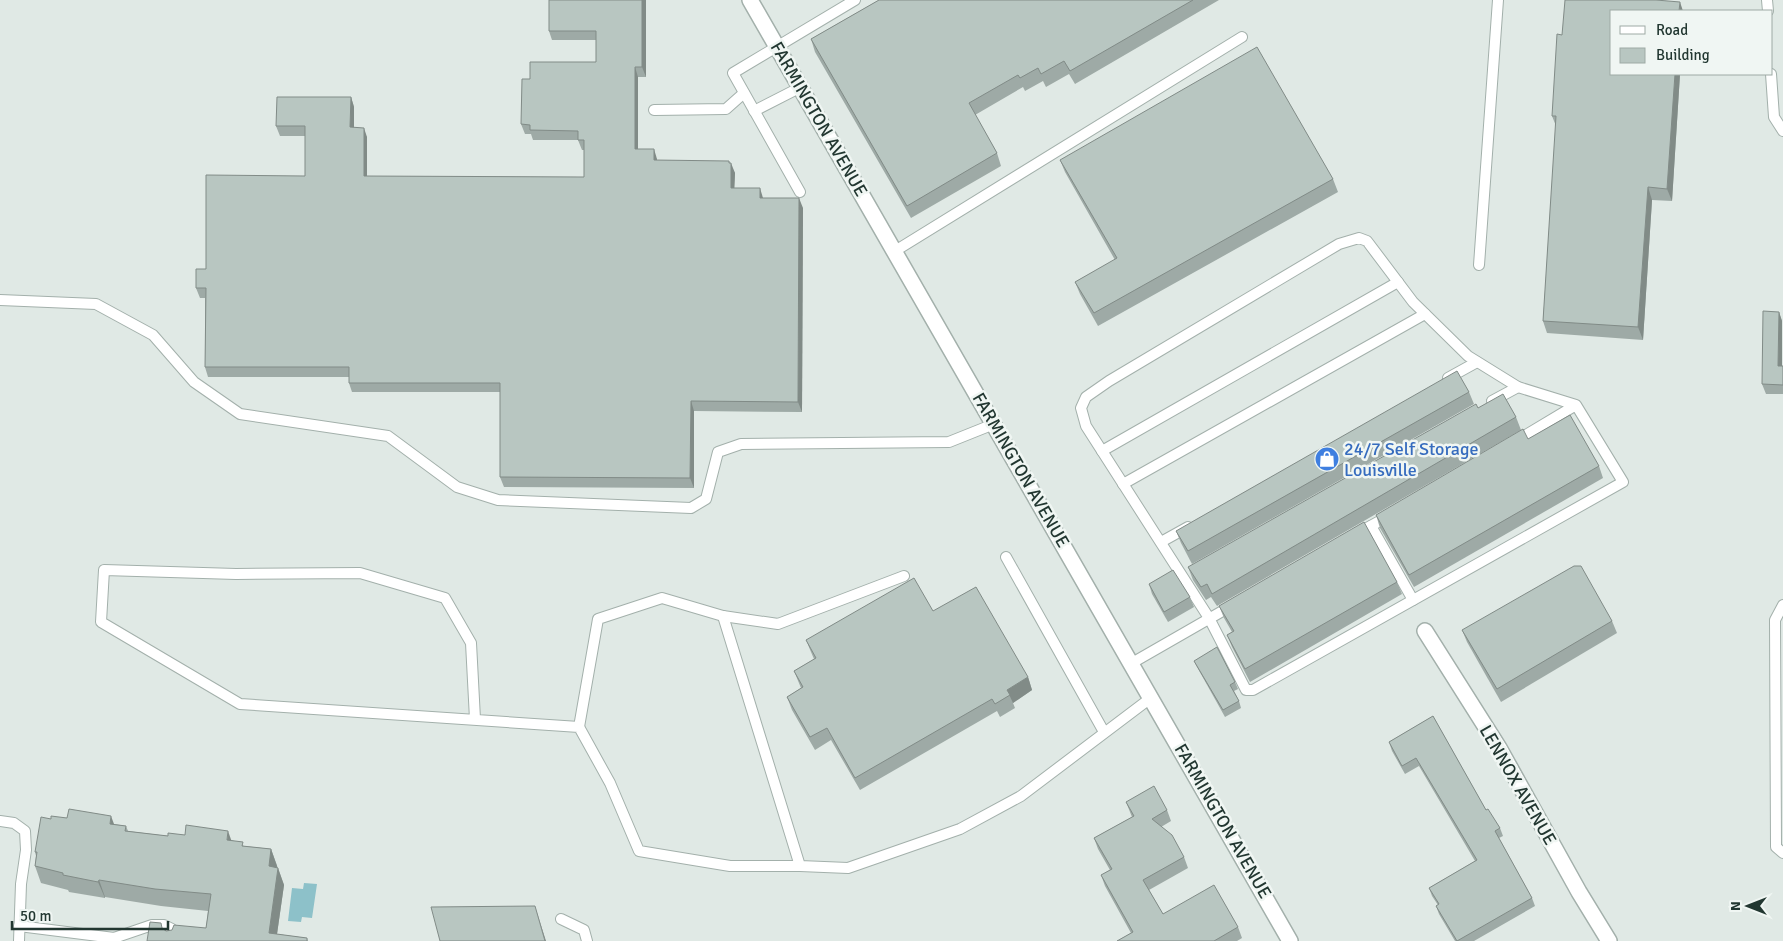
<svg xmlns="http://www.w3.org/2000/svg" width="1783" height="941" viewBox="0 0 1783 941" font-family="Signika,sans-serif">
<style>
.water{fill:#8dc1c9}
.lines{fill:none;stroke-linecap:round;stroke-linejoin:round}
.service-casing{stroke:#a3b0ab;stroke-width:12}
.minor-casing{stroke:#a3b0ab;stroke-width:18}
.service{stroke:#fff;stroke-width:10}
.minor{stroke:#fff;stroke-width:15}
.wall{fill:#9eaaa6}
.shaded-wall{fill:#818b87}
.building{fill:#b8c6c1;stroke:#818b87}
.labels{text-anchor:middle;dominant-baseline:central;stroke-width:5;stroke-linejoin:round;paint-order:stroke}
.street-label{font-size:18px;fill:#223731;stroke:#f0f6f3}
.shop-label{font-size:18px;fill:#366cbe;stroke:#f0f6f3;text-anchor:start}
</style>
<rect width="100%" height="100%" fill="#e0e9e5"/>
<!-- water -->
<polygon class="water" points="304,883 317,884 312,918 302,917 301,922 288,921 292,888 303,889"/>
<g class="lines">
<defs>
<g id="service">
<polyline points="1767,0 1768,11"/>
<polyline points="1771,74 1774,117 1783,131"/>
<polyline points="654,110 726,109 744,93"/>
<polyline points="754,111 801,87"/>
<polyline points="800,192 733,73 855,0"/>
<polyline points="895,251 1242,37"/>
<polyline points="1479,265 1498,0"/>
<polyline points="0,300 96,304 153,335 194,382 240,414 388,436 457,487 498,500 691,508 706,499 718,452 741,444 949,442 994,424"/>
<polyline points="1448,378 1477,362"/>
<polyline points="1492,401 1518,387"/>
<polyline points="1516,441 1576,405 1623,482 1253,690 1246,690 1209,618 1086,426 1081,408 1086,397 1109,381 1339,244 1359,238 1367,241 1413,302 1468,356 1518,387 1576,405"/>
<polyline points="1102,451 1398,282"/>
<polyline points="1123,484 1425,314"/>
<polyline points="1371,526 1413,600"/>
<polyline points="1356,534 1389,516"/>
<polyline points="1161,542 1188,527"/>
<polyline points="1006,557 1104,732"/>
<polyline points="1783,605 1775,620 1776,847 1783,853"/>
<polyline points="723,616 800,866 848,868 960,829 1021,796 1152,697"/>
<polyline points="1132,663 1233,605"/>
<polyline points="475,719 471,643 445,598 360,573 236,574 104,570 101,622 240,704 579,727 610,783 639,851 730,866 800,866"/>
<polyline points="579,727 598,619 662,598 723,616 778,624 904,576"/>
<polyline points="0,821 14,823 25,831 26,850 21,884 19,941"/>
<polyline points="561,919 584,930 587,941"/>
<polyline points="19,926 114,938 152,925 164,925 172,929 174,941"/>
</g>
<g id="minor">
<polyline points="750,0 1290,941"/>
<polyline points="1425,631 1499,748 1579,892 1609,941"/>
</g>
</defs>
<!-- service casing -->
<use href="#service" class="service-casing"/>
<!-- minor casing -->
<use href="#minor" class="minor-casing"/>
<!-- service -->
<use href="#service" class="service"/>
<!-- minor -->
<use href="#minor" class="minor"/>
</g>
<!-- wall -->
<g class="wall">
<polygon points="549,0 646,0 646,77 638,77 638,149 657,159 657,160 729,163 735,173 734,188 763,198 803,208 802,412 694,411 694,488 504,487 500,477 500,392 352,392 349,383 349,377 208,377 205,367 205,298 200,298 196,288 206,269 305,176 305,136 280,136 276,126 351,97 354,107 354,128 367,137 367,176 584,177 584,150 582,150 578,140 533,140 531,134 525,134 521,124 530,79 596,62 596,40 552,40 549,31"/>
<polygon points="879,0 1219,0 1075,84 1069,74 1046,87 1043,81 1025,91 1023,87 975,115 997,153 1001,166 911,218 815,52 811,39"/>
<polygon points="1680,74 1672,201 1652,200 1643,340 1547,333 1543,321 1556,126 1552,116"/>
<polygon points="1060,160 1333,179 1338,192 1098,326 1080,294 1075,282 1115,260 1065,172"/>
<polygon points="1779,312 1782,321 1782,366 1783,366 1783,394 1766,394 1762,384"/>
<polygon points="1469,392 1474,404 1192,564 1181,543 1176,531"/>
<polygon points="1478,408 1516,417 1521,430 1217,606 1211,597 1206,600 1193,580 1188,567"/>
<polygon points="1528,439 1599,466 1603,478 1414,587 1380,528 1376,515"/>
<polygon points="1397,582 1402,594 1250,682 1232,647 1227,635 1232,632 1224,618 1219,606"/>
<polygon points="1149,584 1190,597 1194,607 1168,622 1152,594"/>
<polygon points="933,611 1028,677 1032,690 1013,703 1015,708 1000,717 997,711 860,790 831,740 815,750 792,710 787,697 801,688 794,671 814,659 811,652 806,640"/>
<polygon points="1612,621 1617,633 1501,702 1467,642 1462,630"/>
<polygon points="1194,661 1235,682 1238,689 1234,691 1239,701 1241,708 1225,717 1197,667"/>
<polygon points="1433,716 1486,810 1500,828 1503,836 1499,838 1532,898 1535,906 1474,941 1455,941 1439,914 1436,906 1438,905 1432,896 1429,888 1475,861 1419,766 1405,774 1392,751 1389,742"/>
<polygon points="1126,802 1167,810 1171,821 1161,827 1184,857 1188,868 1149,890 1163,914 1238,927 1242,938 1237,941 1117,941 1131,933 1105,886 1101,875 1110,870 1098,849 1094,838 1132,817"/>
<polygon points="51,819 114,824 126,826 128,831 168,836 232,840 244,846 271,849 284,885 277,934 307,938 308,941 147,941 163,928 166,931 206,928 208,911 161,906 105,897 105,898 69,892 68,890 41,883 35,866 36,856 35,852"/>
</g>
<!-- shaded-wall -->
<g class="shaded-wall">
<polygon points="642,0 646,0 646,77 642,67"/>
<polygon points="1680,2 1683,11 1679,11"/>
<polygon points="635,67 638,77 638,159 635,149"/>
<polygon points="1675,74 1680,74 1672,201 1667,189"/>
<polygon points="351,97 354,107 354,137 350,127"/>
<polygon points="364,128 367,137 367,186 364,176"/>
<polygon points="654,149 657,159 657,170 654,160"/>
<polygon points="729,161 731,167 731,163 735,173 734,198 731,188"/>
<polygon points="1648,187 1652,200 1643,340 1638,327"/>
<polygon points="760,188 763,198 760,198"/>
<polygon points="799,198 803,208 802,412 798,402"/>
<polygon points="1779,312 1782,321 1782,376 1778,366"/>
<polygon points="691,401 694,411 694,488 690,478"/>
<polygon points="1028,677 1032,690 1013,703 1007,690"/>
<polygon points="111,816 117,832 110,824"/>
<polygon points="228,831 234,848 227,840"/>
<polygon points="271,849 277,866 276,883 269,866"/>
<polygon points="278,868 284,885 276,941 269,933"/>
<polygon points="99,880 105,897 105,898 98,882"/>
<polygon points="535,906 539,919 546,941 545,941"/>
</g>
<!-- building -->
<g class="building">
<polygon points="549,0 642,0 642,67 635,67 635,149 654,149 654,160 729,161 729,163 731,163 731,188 760,188 760,198 799,198 798,402 691,401 690,478 500,477 500,383 349,383 349,367 205,367 206,288 196,288 196,269 206,269 206,175 305,176 305,126 276,126 277,97 351,97 350,127 364,128 364,176 584,177 584,140 578,140 578,131 530,130 530,125 521,124 522,79 530,79 530,62 596,62 596,31 549,31"/>
<polygon points="879,0 1193,0 1070,71 1064,61 1041,74 1038,68 1020,78 1018,75 969,103 997,153 907,206 811,39"/>
<polygon points="1565,0 1656,0 1680,2 1679,11 1612,11 1612,74 1675,74 1667,189 1648,187 1638,327 1543,321 1556,116 1552,116 1557,34 1562,35"/>
<polygon points="1257,47 1333,179 1094,313 1075,282 1117,258 1060,160"/>
<polygon points="1763,311 1779,312 1778,366 1783,366 1783,385 1762,384"/>
<polygon points="1457,371 1469,392 1188,551 1176,531"/>
<polygon points="1503,394 1516,417 1212,594 1207,584 1201,587 1188,567 1476,404 1478,408"/>
<polygon points="1570,415 1599,466 1409,575 1376,515 1523,429 1528,439"/>
<polygon points="1364,522 1397,582 1245,669 1227,635 1234,631 1219,606"/>
<polygon points="1574,566 1581,566 1612,621 1497,689 1462,630"/>
<polygon points="1173,570 1190,597 1164,612 1149,584"/>
<polygon points="914,578 933,611 976,587 1028,677 1007,690 1010,695 995,704 992,699 855,778 827,728 810,737 787,697 803,687 794,671 816,658 806,640"/>
<polygon points="1217,647 1235,682 1230,685 1239,701 1223,710 1194,661"/>
<polygon points="1433,716 1486,810 1488,809 1500,828 1495,831 1532,898 1457,941 1436,906 1439,904 1429,888 1477,860 1416,758 1402,766 1389,742"/>
<polygon points="1154,786 1167,810 1152,819 1172,835 1184,857 1143,880 1163,914 1214,885 1238,927 1214,941 1117,941 1133,932 1101,875 1112,869 1094,838 1134,816 1126,802"/>
<polygon points="69,809 111,816 110,824 126,826 125,831 168,836 168,833 185,835 186,825 228,831 227,840 243,842 242,846 271,849 269,866 278,868 269,933 307,938 307,941 147,941 150,922 161,923 162,928 166,931 172,930 174,925 206,928 211,894 155,889 99,880 98,882 63,875 63,873 35,866 37,852 35,852 41,817 51,819 51,816 67,818"/>
<polygon points="535,906 545,941 440,941 431,907"/>
</g>
<!-- icons -->
<defs>
<symbol id="shop-disc" viewBox="-11 -11 22 22"><circle r="9.5" fill="#3f7fe0" stroke="#f0f6f3"/><path d="M-5-2.5h2.3a2.7 3.5 0 0 1 5.4 0H5L5.5 6h-11ZM-1.5-2.5h3a1.5 2.3 0 0 0-3 0Z" fill="#fff"/></symbol>
</defs>
<g fill-rule="evenodd">
<use href="#shop-disc" x="1313" y="445" width="28" height="28"/>
</g>
<g class="labels">
<!-- street labels -->
<g class="street-label">
<text transform="translate(819 119) rotate(60)">FARMINGTON AVENUE</text>
<text transform="translate(1021 470) rotate(60)">FARMINGTON AVENUE</text>
<text transform="translate(1518 785) rotate(60)">LENNOX AVENUE</text>
<text transform="translate(1223 821) rotate(60)">FARMINGTON AVENUE</text>
</g>
<!-- shop labels -->
<g class="shop-label">
<text x="1344" y="449">24/7 Self Storage<tspan x="1344" dy="21">Louisville</tspan></text>
</g>
</g>
<!-- legend -->
<rect x="1610" y="10" width="162" height="65" fill="#f0f6f3" stroke="#9eaaa5"/>
<rect x="1620" y="26" width="25" height="8" fill="#ffffff" stroke="#9eaaa5"/>
<text x="1656" y="35" font-size="15" fill="#223731">Road</text>
<rect x="1620" y="48" width="25" height="15" fill="#b8c6c1" stroke="#9eaaa5"/>
<text x="1656" y="60" font-size="15" fill="#223731">Building</text>
<!-- north arrow -->
<g transform="translate(1748 906) rotate(270)" stroke="#f0f6f3" stroke-width="4" paint-order="stroke">
<path d="M0-4L9 19L0 12L-9 19Z" fill="#223731"/>
<text y="-8" font-size="14" font-weight="bold" text-anchor="middle" fill="#223731">N</text>
</g>
<!-- scale -->
<path d="M12 921v8h156v-8" fill="none" stroke="#223731" stroke-width="2.5"/>
<text x="20" y="921" font-size="15" fill="#223731" stroke="#f0f6f3" stroke-width="4" paint-order="stroke">50 m</text>
</svg>
